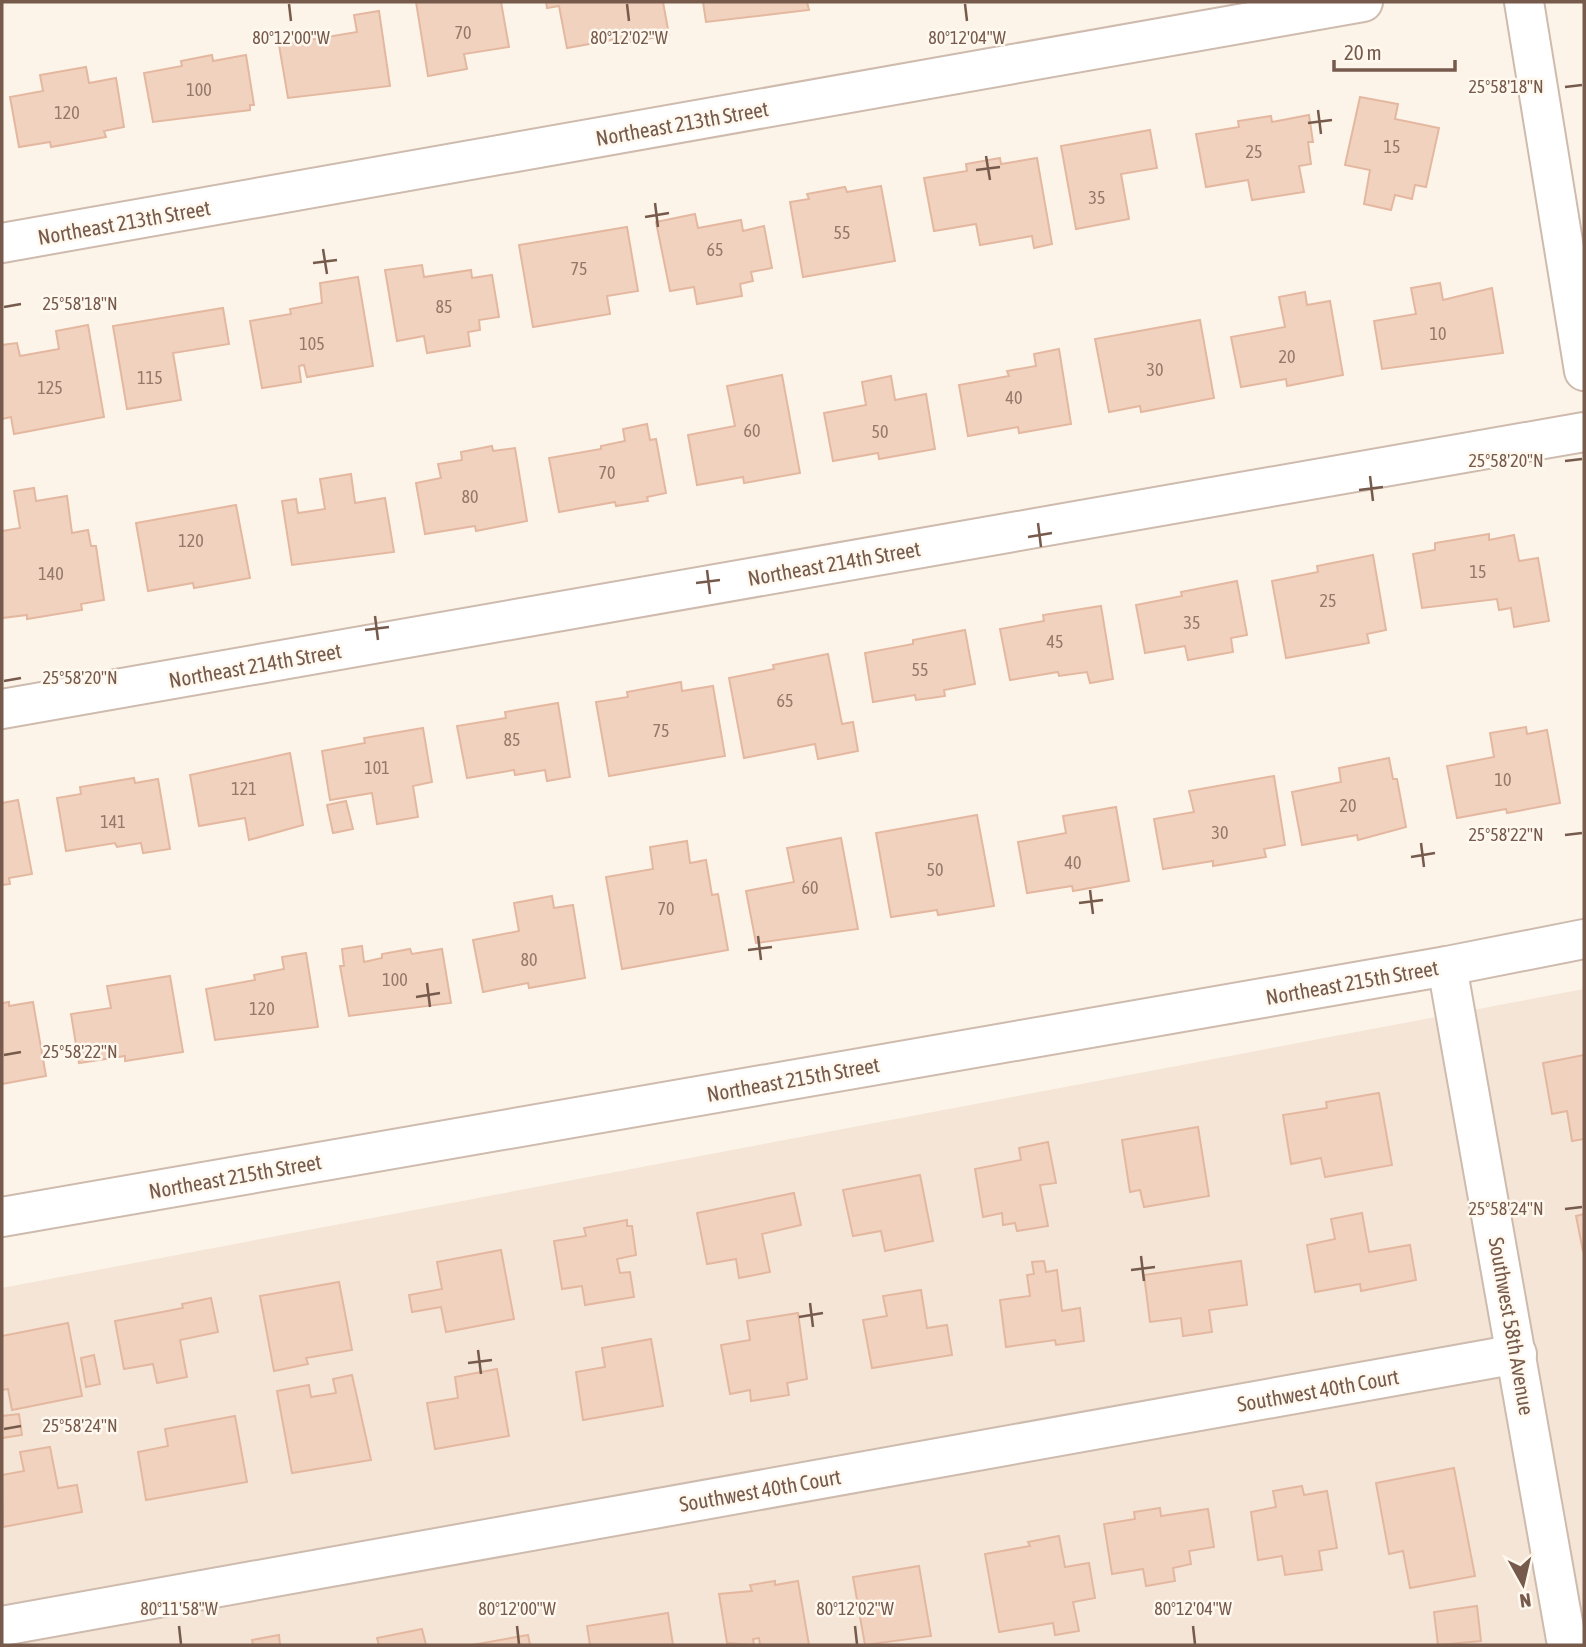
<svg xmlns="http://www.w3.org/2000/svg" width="1586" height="1647" viewBox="0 0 1586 1647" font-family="'Asap Condensed',sans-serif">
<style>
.residential{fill:#f4e5d6}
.building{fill:#f1d2bf;stroke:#e4b8a0;stroke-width:2}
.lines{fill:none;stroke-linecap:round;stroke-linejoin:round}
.minor-casing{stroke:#cebbae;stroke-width:42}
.tertiary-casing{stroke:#cebbae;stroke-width:42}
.minor{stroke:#fff;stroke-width:38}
.tertiary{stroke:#fff;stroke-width:38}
.ticks{fill:none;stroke:#765a4c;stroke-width:2.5}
.labels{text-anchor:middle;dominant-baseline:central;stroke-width:5;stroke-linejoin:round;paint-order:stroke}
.number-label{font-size:18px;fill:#957869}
.street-label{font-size:21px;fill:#765a4c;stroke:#fff8ee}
.ticks-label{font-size:18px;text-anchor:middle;fill:#765a4c;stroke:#fff8ee;stroke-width:5;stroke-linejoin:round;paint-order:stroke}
</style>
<rect width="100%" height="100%" fill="#fcf4e8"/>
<!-- residential -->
<polygon class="residential" points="1584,989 1584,1645 2,1645 2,1288"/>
<!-- building -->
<g class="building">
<polygon points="416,2 501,2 509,47 464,54 467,69 428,76"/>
<polygon points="546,2 663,2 669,35 613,45 612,40 567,48 559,6 547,8"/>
<polygon points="703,2 807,2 809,10 706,22"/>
<polygon points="379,11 390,86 288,98 279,45 357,32 354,15"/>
<polygon points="212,55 213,61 246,55 254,105 250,105 250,110 153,122 144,73 182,66 181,61"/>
<polygon points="86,67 89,83 116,78 124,127 104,131 106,137 51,147 50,142 19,147 10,97 43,91 40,75"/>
<polygon points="1360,97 1398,104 1395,119 1439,128 1426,187 1415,185 1412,199 1395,195 1391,210 1364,204 1370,170 1345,165"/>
<polygon points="1309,115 1313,142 1308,142 1311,164 1299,166 1304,192 1252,200 1248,180 1206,187 1196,134 1239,127 1238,121 1271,116 1272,122"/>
<polygon points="1150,130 1157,168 1121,174 1129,219 1076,229 1061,146"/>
<polygon points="1000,158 1001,164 1037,158 1052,244 1034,248 1032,236 980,245 976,224 934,231 924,178 967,171 966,164"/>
<polygon points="881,186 895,261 803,277 790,202 809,199 807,194 845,187 847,192"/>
<polygon points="695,214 698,228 741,220 743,231 764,226 772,268 751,272 753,281 740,284 742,296 697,304 694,287 670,291 656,222"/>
<polygon points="627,227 638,291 607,296 610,314 533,327 519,245"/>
<polygon points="422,265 424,277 471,270 472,278 492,275 499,317 479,320 480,330 468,332 470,346 427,353 424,336 397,341 385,270"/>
<polygon points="358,277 373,366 307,377 304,365 299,366 301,382 262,388 250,321 291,314 290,309 322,303 320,283"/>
<polygon points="1440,283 1443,300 1492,288 1503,353 1382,369 1374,321 1416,314 1411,288"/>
<polygon points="1305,292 1307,305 1330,301 1343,375 1287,386 1286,379 1241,387 1231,337 1285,327 1279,297"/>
<polygon points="223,308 229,344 173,353 181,400 127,409 113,326"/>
<polygon points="1200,320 1214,398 1141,412 1140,406 1109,412 1095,339"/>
<polygon points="88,325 104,417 14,434 11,417 2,419 2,345 17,343 20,356 59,349 56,331"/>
<polygon points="1059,349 1071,424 1019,433 1018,427 968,436 959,385 1009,376 1007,371 1036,366 1034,354"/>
<polygon points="782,375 800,473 744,483 743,477 697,485 688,435 735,426 727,386"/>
<polygon points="891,376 895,400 926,394 935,449 879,459 878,453 833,461 824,413 866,405 862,382"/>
<polygon points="647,424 650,440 656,439 666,493 647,497 648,501 616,506 615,502 559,512 549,458 601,449 601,446 625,441 623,429"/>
<polygon points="492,446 493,451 515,448 527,521 476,531 475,526 425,534 416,483 441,478 438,464 462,460 461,452"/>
<polygon points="351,474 355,503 385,498 394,552 292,565 282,501 296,499 298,513 325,509 320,479"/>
<polygon points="34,488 36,501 67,496 72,533 88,530 91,546 96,546 104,600 81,604 82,610 27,619 27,615 2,618 2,531 20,528 14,491"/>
<polygon points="236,505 250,578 194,588 193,583 148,591 136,523"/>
<polygon points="1489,534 1489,540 1514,535 1519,561 1538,558 1549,621 1514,627 1511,608 1499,610 1497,599 1422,608 1413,554 1435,550 1435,543"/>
<polygon points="1373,555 1386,630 1367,634 1369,643 1286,658 1272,581 1318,572 1317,566"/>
<polygon points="1237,581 1247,635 1231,638 1233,652 1188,660 1185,646 1145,653 1136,605 1182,596 1181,592"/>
<polygon points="1101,606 1113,679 1090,683 1087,672 1059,676 1058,672 1010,680 1000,629 1044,621 1043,615"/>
<polygon points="965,630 975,684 944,690 945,696 931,698 916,700 915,695 873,702 865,653 913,644 913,640"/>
<polygon points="828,654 842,724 853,722 858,751 818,759 815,744 744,758 729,678 774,669 773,665"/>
<polygon points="681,682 682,691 713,686 725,756 609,776 596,702 628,697 627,692"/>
<polygon points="558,703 570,777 547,781 545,770 515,775 514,770 467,778 457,726 506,718 505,712"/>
<polygon points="1526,727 1527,734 1547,730 1560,803 1507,813 1506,809 1457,818 1447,766 1494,757 1490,733"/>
<polygon points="423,728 432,782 413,786 418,817 377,824 372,793 330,800 322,751 365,743 364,738"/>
<polygon points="290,753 303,825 249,840 245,818 199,826 190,775"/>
<polygon points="1389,758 1393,779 1397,779 1406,827 1358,840 1357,835 1302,845 1292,792 1341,782 1339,768"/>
<polygon points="1274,776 1285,845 1264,849 1266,857 1213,866 1213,861 1163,869 1154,819 1194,812 1189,791"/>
<polygon points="134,778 135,783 158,779 170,849 143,853 141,843 117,847 115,843 66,851 57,798 81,794 80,787"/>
<polygon points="18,800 32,874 9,878 10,884 2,885 2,803"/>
<polygon points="346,801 353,829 333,833 327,805"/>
<polygon points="1116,807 1129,881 1073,891 1072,886 1027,893 1018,842 1066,833 1063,816"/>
<polygon points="977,815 994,906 938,915 937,910 891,917 876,833"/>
<polygon points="841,838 858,929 756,943 746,891 794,882 787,848"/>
<polygon points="687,841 690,863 706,860 712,895 718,894 728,950 622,969 606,877 653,869 650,847"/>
<polygon points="552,896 554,908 573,905 585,978 529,988 528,983 483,992 473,940 519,931 514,903"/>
<polygon points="362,946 364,962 382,958 382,954 410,949 412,954 442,949 451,1003 349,1016 340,966 344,966 342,949"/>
<polygon points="306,953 318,1027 215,1040 206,989 255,980 254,975 284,969 282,957"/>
<polygon points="170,976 183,1052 125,1061 125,1056 79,1063 71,1014 111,1008 107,986"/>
<polygon points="9,1002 9,1006 33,1002 46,1076 2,1084 2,1003"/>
<polygon points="1584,1055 1584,1139 1572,1141 1567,1111 1552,1114 1543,1063"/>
<polygon points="1379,1093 1392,1165 1325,1177 1321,1158 1291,1164 1283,1115 1327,1108 1326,1102"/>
<polygon points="1198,1127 1209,1196 1144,1207 1140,1190 1130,1192 1122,1140"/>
<polygon points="1048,1142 1056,1183 1040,1185 1048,1226 1017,1231 1015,1223 1003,1225 1002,1213 983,1217 975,1169 1021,1160 1019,1148"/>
<polygon points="920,1175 933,1241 885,1251 881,1231 853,1236 843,1190"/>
<polygon points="794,1193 801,1225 762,1234 770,1272 739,1278 736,1259 707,1264 697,1213"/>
<polygon points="1362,1213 1369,1252 1410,1245 1416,1280 1361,1291 1360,1284 1315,1292 1307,1245 1335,1239 1331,1219"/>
<polygon points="1584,1214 1584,1251 1583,1251 1576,1216"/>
<polygon points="627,1220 627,1226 632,1226 636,1255 617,1259 620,1273 630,1272 634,1297 585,1305 582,1286 562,1289 554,1241 586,1236 584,1228"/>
<polygon points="501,1250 514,1319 446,1332 441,1307 412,1312 409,1295 442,1289 437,1262"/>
<polygon points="1044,1261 1046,1272 1057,1270 1062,1311 1080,1308 1084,1341 1056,1345 1055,1340 1006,1347 1000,1300 1030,1296 1027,1275 1034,1274 1032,1262"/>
<polygon points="1241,1261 1247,1305 1209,1310 1212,1332 1183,1336 1181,1318 1150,1322 1144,1275"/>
<polygon points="339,1282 352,1350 306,1358 308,1364 274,1371 260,1296"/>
<polygon points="921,1290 927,1328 947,1325 952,1355 872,1368 863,1320 887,1316 883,1296"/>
<polygon points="211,1298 218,1332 180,1340 187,1377 157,1383 153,1364 124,1369 115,1321 183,1308 182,1304"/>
<polygon points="798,1313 807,1379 787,1383 789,1395 751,1401 750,1390 730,1394 721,1345 750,1340 747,1321"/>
<polygon points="68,1323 82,1396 12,1410 8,1389 2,1390 2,1336"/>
<polygon points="651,1339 663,1406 583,1420 576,1372 605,1367 602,1348"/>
<polygon points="94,1355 100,1384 86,1387 81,1358"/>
<polygon points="497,1369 509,1436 435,1449 427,1403 458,1398 455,1377"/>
<polygon points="352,1375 371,1460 292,1473 277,1391 309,1385 311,1397 336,1393 333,1379"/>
<polygon points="19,1414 22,1435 2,1438 2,1416"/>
<polygon points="235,1416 247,1482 146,1500 138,1452 168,1446 165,1429"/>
<polygon points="50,1447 58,1488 77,1485 82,1512 3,1527 2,1475 24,1471 20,1452"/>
<polygon points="1454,1468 1475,1576 1410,1588 1403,1551 1389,1554 1376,1483"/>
<polygon points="1302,1486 1304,1495 1327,1491 1337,1548 1319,1551 1322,1570 1285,1575 1282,1556 1258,1560 1251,1512 1276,1507 1273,1491"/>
<polygon points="1160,1508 1161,1516 1208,1509 1214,1547 1189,1551 1191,1564 1173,1568 1175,1581 1146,1586 1143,1569 1112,1574 1104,1524 1135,1519 1134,1512"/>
<polygon points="1059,1536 1065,1567 1089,1563 1095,1598 1073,1602 1079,1631 1055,1635 1053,1623 999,1632 985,1554 1030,1546 1028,1542"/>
<polygon points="919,1566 931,1636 865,1645 853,1577"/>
<polygon points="775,1581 775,1585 798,1581 809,1645 760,1645 759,1638 753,1639 754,1645 727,1643 719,1594 752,1591 750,1585"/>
<polygon points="1477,1606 1481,1641 1438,1645 1434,1612"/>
<polygon points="668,1613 673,1645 590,1645 587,1626"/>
<polygon points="422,1629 426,1645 379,1645 377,1638"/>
<polygon points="279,1635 280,1645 253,1645 252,1640"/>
<polygon points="528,1635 530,1645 472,1645"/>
</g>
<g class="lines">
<defs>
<g id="minor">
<polyline points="1524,2 1584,371"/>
<polyline points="2,243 1363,2"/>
<polyline points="2,709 1584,432"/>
<polyline points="1447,966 1567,1645"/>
<polyline points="2,1626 1517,1354"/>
</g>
<polyline id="tertiary" points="2,1217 1447,966 1584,939"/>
</defs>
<!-- minor casing -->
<use href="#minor" class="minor-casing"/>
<!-- tertiary casing -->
<use href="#tertiary" class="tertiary-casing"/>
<!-- minor -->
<use href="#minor" class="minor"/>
<!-- tertiary -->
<use href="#tertiary" class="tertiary"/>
</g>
<!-- ticks -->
<path class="ticks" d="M289 4 291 21M627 4 629 21M965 4 967 21M1565 87 1582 85M1318 110 1321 134M1308 123 1332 120M986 156 990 180M976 170 1000 167M655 203 658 227M645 217 669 213M323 249 327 274M313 263 337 260M4 307 21 304M1565 461 1582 459M1370 476 1373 501M1359 490 1383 487M1038 523 1041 547M1028 537 1052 533M707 570 710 594M696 583 720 580M375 616 378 640M365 630 389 627M4 681 21 678M1565 835 1582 833M1421 843 1424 867M1411 857 1435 853M1090 890 1093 914M1079 903 1103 900M758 936 761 960M748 950 772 947M427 983 430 1007M416 997 440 993M4 1055 21 1052M1565 1209 1582 1207M1141 1256 1144 1281M1131 1270 1155 1267M810 1303 813 1327M799 1317 823 1313M478 1350 481 1374M468 1363 492 1360M4 1429 21 1426M179 1626 181 1644M517 1626 519 1644M855 1626 857 1644M1193 1626 1195 1644"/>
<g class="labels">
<!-- number labels -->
<g class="number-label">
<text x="463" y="32">70</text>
<text x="199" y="89">100</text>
<text x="67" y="112">120</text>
<text x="1392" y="146">15</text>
<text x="1254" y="151">25</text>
<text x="1097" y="197">35</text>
<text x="842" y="232">55</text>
<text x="715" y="249">65</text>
<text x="579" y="268">75</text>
<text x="444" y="306">85</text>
<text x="1438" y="333">10</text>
<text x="312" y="343">105</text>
<text x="1287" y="356">20</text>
<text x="1155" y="369">30</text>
<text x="150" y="377">115</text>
<text x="50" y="387">125</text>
<text x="1014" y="397">40</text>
<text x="752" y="430">60</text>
<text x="880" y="431">50</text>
<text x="607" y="472">70</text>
<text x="470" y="496">80</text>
<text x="191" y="540">120</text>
<text x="1478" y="571">15</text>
<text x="51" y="573">140</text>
<text x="1328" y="600">25</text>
<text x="1192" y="622">35</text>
<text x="1055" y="641">45</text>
<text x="920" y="669">55</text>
<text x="785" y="700">65</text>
<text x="661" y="730">75</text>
<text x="512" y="739">85</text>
<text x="377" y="767">101</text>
<text x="1503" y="779">10</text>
<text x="244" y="788">121</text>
<text x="1348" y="805">20</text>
<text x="113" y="821">141</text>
<text x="1220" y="832">30</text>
<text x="1073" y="862">40</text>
<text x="935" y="869">50</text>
<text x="810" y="887">60</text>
<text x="666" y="908">70</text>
<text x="529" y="959">80</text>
<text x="395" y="979">100</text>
<text x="262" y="1008">120</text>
</g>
<!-- street labels -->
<g class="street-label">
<text transform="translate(682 123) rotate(-10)">Northeast 213th Street</text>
<text transform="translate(124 222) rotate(-10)">Northeast 213th Street</text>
<text transform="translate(834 563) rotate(-10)">Northeast 214th Street</text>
<text transform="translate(255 665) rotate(-10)">Northeast 214th Street</text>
<text transform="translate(1352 982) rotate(-10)">Northeast 215th Street</text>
<text transform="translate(793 1079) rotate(-10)">Northeast 215th Street</text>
<text transform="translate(235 1176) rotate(-10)">Northeast 215th Street</text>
<text transform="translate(1512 1326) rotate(80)">Southwest 58th Avenue</text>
<text transform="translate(1318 1390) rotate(-10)">Southwest 40th Court</text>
<text transform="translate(760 1490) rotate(-10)">Southwest 40th Court</text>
</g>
</g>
<g class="ticks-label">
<text x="291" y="44">80°12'00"W</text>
<text x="629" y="44">80°12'02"W</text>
<text x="967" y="44">80°12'04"W</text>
<text x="1506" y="93">25°58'18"N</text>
<text x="80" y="310">25°58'18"N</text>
<text x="1506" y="467">25°58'20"N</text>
<text x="80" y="684">25°58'20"N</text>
<text x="1506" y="841">25°58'22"N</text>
<text x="80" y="1058">25°58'22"N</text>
<text x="1506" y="1215">25°58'24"N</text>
<text x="80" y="1432">25°58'24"N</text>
<text x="179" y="1615">80°11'58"W</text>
<text x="517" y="1615">80°12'00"W</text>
<text x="855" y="1615">80°12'02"W</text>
<text x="1193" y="1615">80°12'04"W</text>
</g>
<!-- border -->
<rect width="1586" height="1647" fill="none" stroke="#765a4c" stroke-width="7"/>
<!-- north arrow -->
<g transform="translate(1523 1584) rotate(172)" stroke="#fff8ee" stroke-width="5" paint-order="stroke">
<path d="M0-5L12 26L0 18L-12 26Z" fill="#765a4c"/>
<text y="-10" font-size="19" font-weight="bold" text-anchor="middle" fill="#765a4c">N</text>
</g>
<!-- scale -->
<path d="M1334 60v10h121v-10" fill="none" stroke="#765a4c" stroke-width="3.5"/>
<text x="1344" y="60" font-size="21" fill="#765a4c" stroke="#fff8ee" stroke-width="5" paint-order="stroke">20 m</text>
</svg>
